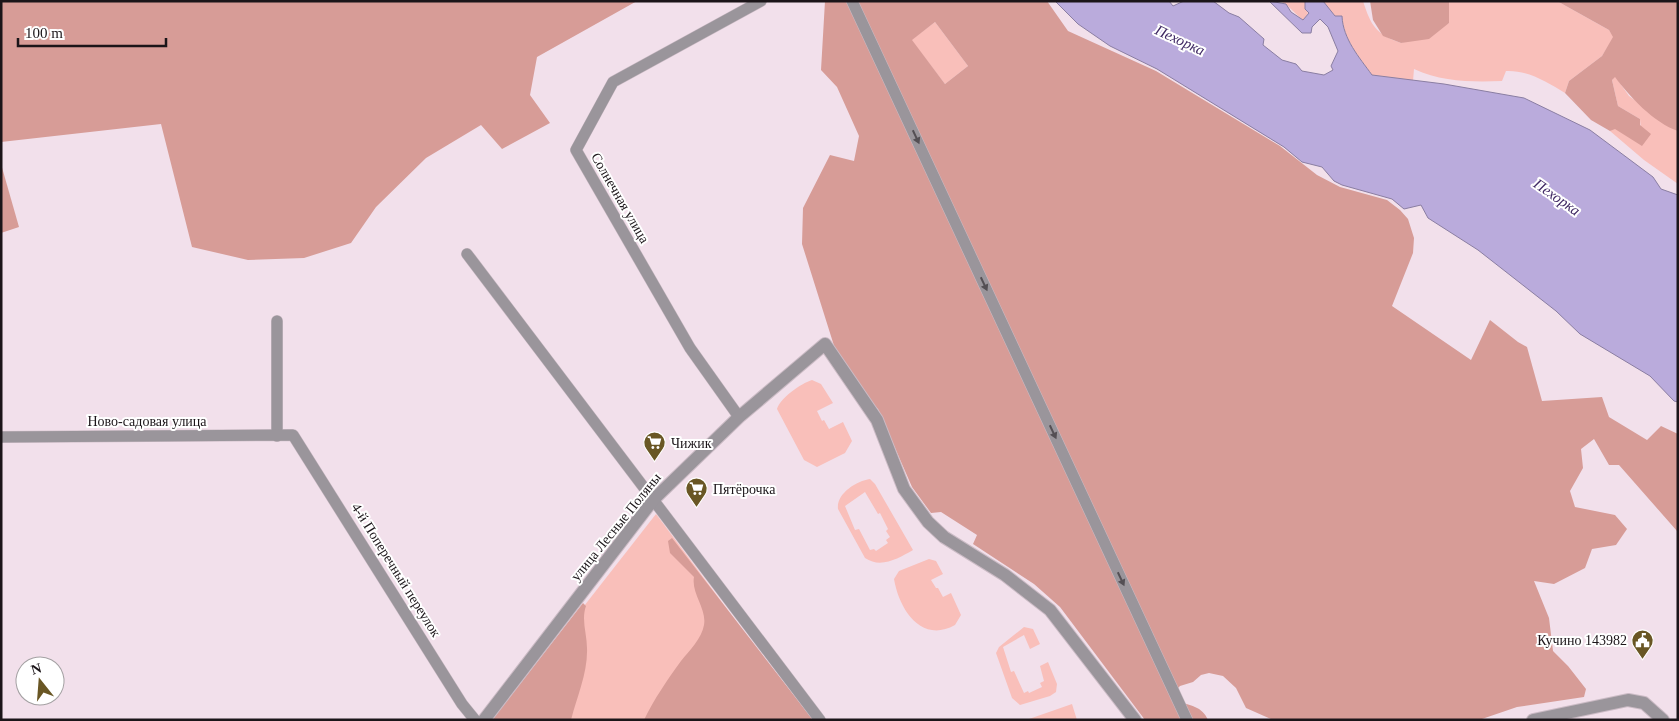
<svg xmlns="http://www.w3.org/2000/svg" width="1679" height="721" viewBox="0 0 1679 721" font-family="'Times New Roman',serif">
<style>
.green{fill:#f9bfba;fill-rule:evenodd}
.forest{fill:#d79c97;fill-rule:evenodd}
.water{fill:#baabdc;stroke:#8a7ea2}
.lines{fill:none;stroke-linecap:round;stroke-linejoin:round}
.minor-casing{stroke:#cbbbc5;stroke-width:12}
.tertiary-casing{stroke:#cbbbc5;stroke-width:14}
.minor{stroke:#9a959b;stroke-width:11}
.tertiary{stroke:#9a959b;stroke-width:12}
.oneway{fill:#544f54}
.labels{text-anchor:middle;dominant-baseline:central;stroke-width:4;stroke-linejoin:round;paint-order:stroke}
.street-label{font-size:14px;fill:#1b1519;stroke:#fff}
.poi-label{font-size:14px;fill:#1b1519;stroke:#fff;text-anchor:start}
.water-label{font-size:15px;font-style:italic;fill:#3f2863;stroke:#fff}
</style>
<rect width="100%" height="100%" fill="#f2e0eb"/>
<!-- green -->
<g class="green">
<path d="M1280 1H1305L1308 14 1303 20C1295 14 1288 4 1280 1Z"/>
<path d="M1323 1H1363C1371 26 1376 34 1401 43L1449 23V1H1557L1609 30 1614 37 1602 56 1569 81 1565 93C1547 82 1528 70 1506 71L1502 81C1472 82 1442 82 1414 69L1413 81 1372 75C1359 57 1343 39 1342 16H1335Z"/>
<polygon points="935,22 968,66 945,84 911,40"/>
<polygon points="1615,76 1629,96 1678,131 1678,184 1644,160 1610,131 1615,128 1642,145 1640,119 1618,106 1612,80"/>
<path d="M812 380 821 384 833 403 817 411 822 421 824 420 829 429 843 422 852 441 845 453 817 467 804 460 777 409C780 398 802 383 812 380Z"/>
<path d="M870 479 875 484 913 550C899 558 881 569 865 558L838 509C836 494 856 481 870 479ZM865 492 878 514 880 513 888 529 886 531 890 537 886 540 888 543 876 551 874 549 870 550 859 529 855 530 845 506Z"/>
<polygon points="656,514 810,720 495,720"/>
<path d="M929 559 936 561 943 574 931 580 936 588H938L943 597 951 593 961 615 955 625C921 644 899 609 894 579L899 571Z"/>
<polygon points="1024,627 1033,629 1040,644 1030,649 1024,635 1003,647 1011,672 1014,671 1024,693 1028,691 1029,693 1042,687 1040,683 1044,681 1040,666 1048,662 1057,684 1056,692 1050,696 1020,705 1012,698 996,653 999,647"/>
<polygon points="1072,704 1077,720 1030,720 1029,719"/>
</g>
<!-- forest -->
<g class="forest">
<polygon points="1,1 637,1 537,57 530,95 550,123 502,149 481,125 426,158 376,207 351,243 304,258 248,260 192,247 161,124 1,142"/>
<path d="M825 1H1047L1068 31 1156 71 1280 146 1317 175 1340 187 1387 200 1400 210 1408 219 1414 238 1413 253 1392 306 1471 360 1490 320 1518 342 1527 347 1542 401 1602 397 1609 417 1647 440 1661 426 1678 434V540L1677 531 1619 465H1609L1594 439 1581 449 1583 468 1570 491 1575 507 1615 515 1627 529 1616 545 1592 549 1585 568 1554 584 1534 581 1549 618 1553 651 1568 666 1586 689 1584 697 1517 707 1479 720H1273L1246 708 1236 688 1223 676 1209 673 1201 675 1193 682 1180 686 1173 693 1176 702C1189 704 1203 707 1208 720H1145L1060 607 1034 584 973 544 977 535 941 512 931 513 912 487 878 409 863 394 836 352 802 244 803 208 830 155 854 161 859 136 837 87 821 70ZM935 22 968 66 945 84 912 40Z"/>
<polygon points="1370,1 1449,1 1449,23 1429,39 1401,43 1383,36 1373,20"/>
<path d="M1557 1H1678V131C1654 123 1629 96 1615 77L1612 80 1618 106 1640 119V125L1651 134 1642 146 1615 129 1610 131 1591 120 1565 93 1569 81 1602 56 1613 37 1609 30Z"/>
<polygon points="1,164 19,227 1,233"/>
<path d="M672 538 813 720H644C654 699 668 679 681 661 689 651 702 638 704 625 707 609 691 593 694 577L670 553 668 541Z"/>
<path d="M583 603 586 606C581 620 587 634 587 648 588 672 577 697 571 720H492Z"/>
</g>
<!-- water -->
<path class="water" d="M1055 1H1169L1173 6 1184 1H1213L1229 13 1239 17 1264 39 1263 45 1282 60 1296 64 1302 71 1324 75 1333 70 1331 66 1338 51 1328 27 1320 19 1312 27 1311 33H1302L1269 1 1286 4 1291 12 1303 20 1309 13 1305 9V1H1323L1335 16H1342C1343 39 1359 57 1372 75L1444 84 1524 98 1590 130 1653 177 1661 189 1678 195V402L1674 401 1650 376 1580 334 1556 311 1478 250 1428 218 1421 205 1404 209 1392 199 1342 185 1334 181 1322 167 1302 162 1284 147 1157 69 1110 46 1078 24Z"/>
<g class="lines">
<defs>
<g id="minor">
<polyline points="852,1 1187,720"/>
<polyline points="467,254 820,720"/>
<polyline points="739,417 690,348 576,150 613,82 761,1"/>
<polyline points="277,436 277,321"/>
<polyline points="1,437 293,435 462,704 475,720"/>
</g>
<g id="tertiary">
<polyline points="484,720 653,500 739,417 825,344 877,420 904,489 928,522 944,537 1005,575 1050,610 1135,720"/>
<polyline points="1533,720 1628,700 1644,703 1663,720"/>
</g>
</defs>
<!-- minor casing -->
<use href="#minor" class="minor-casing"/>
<!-- tertiary casing -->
<use href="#tertiary" class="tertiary-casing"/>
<!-- minor -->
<use href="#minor" class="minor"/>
<!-- tertiary -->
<use href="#tertiary" class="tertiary"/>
</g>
<!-- one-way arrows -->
<defs><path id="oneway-solid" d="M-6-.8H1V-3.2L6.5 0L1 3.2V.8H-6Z" transform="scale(1.25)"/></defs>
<g class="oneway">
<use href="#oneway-solid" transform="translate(916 137) rotate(65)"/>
<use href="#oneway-solid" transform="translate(984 284) rotate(65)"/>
<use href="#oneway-solid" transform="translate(1053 432) rotate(65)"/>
<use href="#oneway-solid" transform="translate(1121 579) rotate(65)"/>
</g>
<!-- icons -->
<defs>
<symbol id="supermarket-pin" viewBox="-11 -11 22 30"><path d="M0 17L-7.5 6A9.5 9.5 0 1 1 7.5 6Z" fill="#695624" stroke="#fff"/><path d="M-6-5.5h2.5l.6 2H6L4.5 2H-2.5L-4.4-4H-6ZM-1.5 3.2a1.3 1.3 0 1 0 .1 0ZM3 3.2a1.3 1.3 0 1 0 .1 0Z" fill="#fff"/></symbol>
<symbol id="civic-pin" viewBox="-11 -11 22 30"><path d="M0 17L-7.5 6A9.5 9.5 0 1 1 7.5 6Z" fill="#695624" stroke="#fff"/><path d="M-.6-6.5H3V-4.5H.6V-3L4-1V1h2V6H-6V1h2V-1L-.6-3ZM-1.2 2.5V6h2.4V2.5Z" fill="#fff"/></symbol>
</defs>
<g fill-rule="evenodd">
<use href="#supermarket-pin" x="642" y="430" width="25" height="34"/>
<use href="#supermarket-pin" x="684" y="476" width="25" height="34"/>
<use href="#civic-pin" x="1630" y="628" width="25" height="34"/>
</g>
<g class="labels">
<!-- street labels -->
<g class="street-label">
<text transform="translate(620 198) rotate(60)">Солнечная улица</text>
<text x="147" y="421">Ново-садовая улица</text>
<text transform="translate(616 527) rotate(-51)">улица Лесные Поляны</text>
<text transform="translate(396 570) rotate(58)">4-й Поперечный переулок</text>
</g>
<!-- poi labels -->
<g class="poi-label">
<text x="671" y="443">Чижик</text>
<text x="713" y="489">Пятёрочка</text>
<text x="1627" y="640" text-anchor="end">Кучино 143982</text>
</g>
<!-- water labels -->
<g class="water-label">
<text transform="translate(1180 40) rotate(25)">Пехорка</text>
<text transform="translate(1557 197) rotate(35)">Пехорка</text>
</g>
</g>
<!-- border -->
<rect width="1679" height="721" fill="none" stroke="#1b1519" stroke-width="5"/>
<!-- north arrow -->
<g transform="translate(40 681) rotate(343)"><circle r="24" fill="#ffffff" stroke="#a4a1a3"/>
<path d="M0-4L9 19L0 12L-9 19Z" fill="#695624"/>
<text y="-8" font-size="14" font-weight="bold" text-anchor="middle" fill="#1b1519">N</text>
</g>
<!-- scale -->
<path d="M18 38v8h148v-8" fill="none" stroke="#1b1519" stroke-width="2.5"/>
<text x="25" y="38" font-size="15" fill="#1b1519" stroke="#ffffff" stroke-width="4" paint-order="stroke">100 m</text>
</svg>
